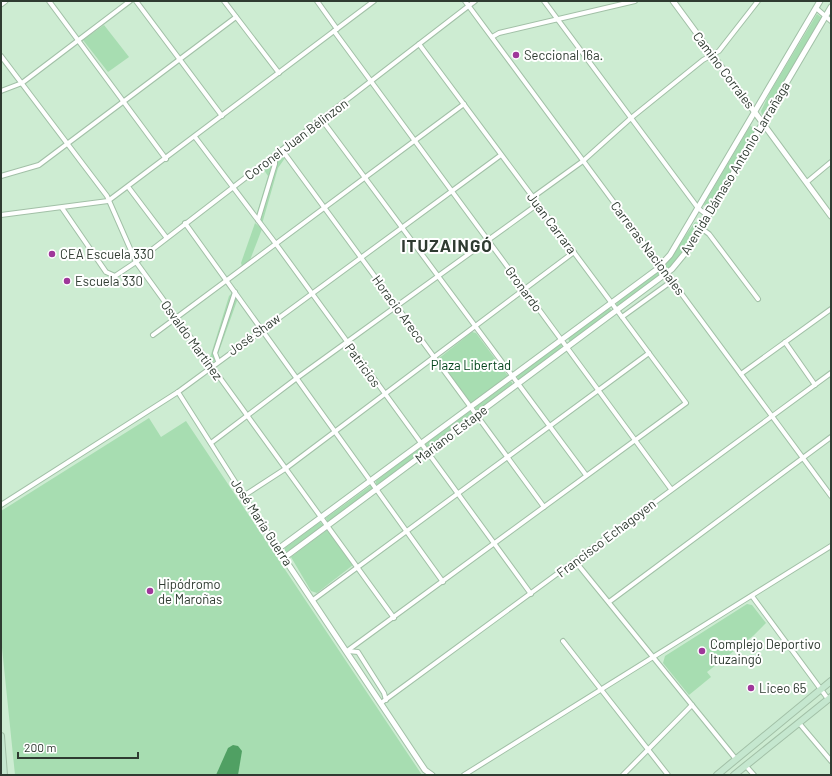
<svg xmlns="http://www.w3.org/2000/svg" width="832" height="776" viewBox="0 0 832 776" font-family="Barlow,sans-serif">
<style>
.green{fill:#a7ddb1}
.water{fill:#50a063}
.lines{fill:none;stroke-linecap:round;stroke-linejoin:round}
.minor-casing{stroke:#a2c0a7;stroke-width:6}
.tertiary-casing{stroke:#a2c0a7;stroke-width:7}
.secondary-casing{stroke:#a2c0a7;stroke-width:8}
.minor{stroke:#fff;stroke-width:4}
.tertiary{stroke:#fff;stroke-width:5}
.secondary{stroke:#c5e7cf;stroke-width:6}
.poi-dot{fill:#9f379a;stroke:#fff;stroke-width:1.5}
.labels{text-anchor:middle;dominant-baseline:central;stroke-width:4;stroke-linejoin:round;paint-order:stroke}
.poi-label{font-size:13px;fill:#2f3b31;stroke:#fff;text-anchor:start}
.street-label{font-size:13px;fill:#2f3b31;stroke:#fff}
.park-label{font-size:13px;fill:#03441c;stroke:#fff}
.district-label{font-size:17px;font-weight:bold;letter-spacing:1px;fill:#2f3b31;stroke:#fff}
</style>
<rect width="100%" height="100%" fill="#cdecd2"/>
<!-- green -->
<g class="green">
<polygon points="817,14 821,17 821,19 765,114 762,115 761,111 770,92"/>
<polygon points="104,25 129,57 108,72 83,40"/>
<polygon points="750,126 755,128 755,131 710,208 706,209 704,204"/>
<polygon points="279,155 285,158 278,168 262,224 256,216 268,176 262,167"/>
<polygon points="695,222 698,223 699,226 688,246 670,268 665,268 666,264"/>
<polygon points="255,223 262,229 250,260 242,266 241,263"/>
<polygon points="658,272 662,274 619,307 616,306 617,302"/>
<polygon points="232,293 238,298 218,354 220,358 211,363 209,361 229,296"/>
<polygon points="609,308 611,309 611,312 571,342 569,341 568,338"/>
<polygon points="472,332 476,333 508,376 472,403 469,402 438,359"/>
<polygon points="559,345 562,345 561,349 520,380 518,379 517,376"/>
<polygon points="510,382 512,382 512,385 478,411 476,410 475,407"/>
<polygon points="469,412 471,412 471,415 427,448 425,444"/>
<polygon points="149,418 161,437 186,421 422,775 15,775 1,638 1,511"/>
<polygon points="419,448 422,449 422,453 378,485 376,484 376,481"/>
<polygon points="370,486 372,486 372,489 329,522 327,521 326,518"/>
<polygon points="320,522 323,525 322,527 287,552 285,551 285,548"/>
<polygon points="328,529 353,565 317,593 311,591 291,557"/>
<polygon points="747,604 752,605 766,623 753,636 707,672 711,677 689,695 663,663 665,656"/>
</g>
<!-- water -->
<polygon class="water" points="233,745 238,746 242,751 238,775 216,775 228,748"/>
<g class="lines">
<defs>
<g id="minor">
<polyline points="49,1 166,159"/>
<polyline points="136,1 222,116"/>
<polyline points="224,1 279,73"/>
<polyline points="317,1 337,29"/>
<polyline points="465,1 831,496"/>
<polyline points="544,1 698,208 708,216"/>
<polyline points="816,8 831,21"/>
<polyline points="334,31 671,489"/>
<polyline points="492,37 499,33 635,1"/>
<polyline points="1,56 107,196 136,262 394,618"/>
<polyline points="1,91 22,83 130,1"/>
<polyline points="322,120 586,475"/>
<polyline points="195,137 276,244 531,594"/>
<polyline points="282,150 544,507"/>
<polyline points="1,176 39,165 236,17"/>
<polyline points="807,182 831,162"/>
<polyline points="129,188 166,237"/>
<polyline points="533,197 583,161 631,118 703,60 719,51 758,1"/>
<polyline points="62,208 106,272 115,276 136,262 475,1"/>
<polyline points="1,215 108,201 374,1"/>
<polyline points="258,220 275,164 275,155"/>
<polyline points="185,223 443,582"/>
<polyline points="701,228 709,234 758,299"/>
<polyline points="622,317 672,281"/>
<polyline points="153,335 464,104"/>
<polyline points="785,342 815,385"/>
<polyline points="218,361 215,353 235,292"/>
<polyline points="741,374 831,309"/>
<polyline points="178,392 278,549"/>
<polyline points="211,443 297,378 538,204"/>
<polyline points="245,495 285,469 574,252"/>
<polyline points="1,505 178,392 501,155"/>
<polyline points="575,561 735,758"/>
<polyline points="752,596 828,699"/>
<polyline points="313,600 649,353"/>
<polyline points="609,602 831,437"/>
<polyline points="563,641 668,775"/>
<polyline points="347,651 686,403 419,44"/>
<polyline points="348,651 358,652 384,693 386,700"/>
<polyline points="381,703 831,373"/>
<polyline points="799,723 831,761"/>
<polyline points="746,766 754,775"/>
<polyline points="464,775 831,546"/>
<polyline points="623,775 692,705"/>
</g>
<g id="tertiary">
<polyline points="673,1 831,216"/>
<polyline points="1,4 5,1"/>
<polyline points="284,558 672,269 686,252 708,216 831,7"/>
<polyline points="432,775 425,770 278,549 656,270 670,255 820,1"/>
</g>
<g id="secondary">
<polyline points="1,736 4,775"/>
<polyline points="717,775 831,681"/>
<polyline points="734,775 831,697"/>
</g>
</defs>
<!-- minor casing -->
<use href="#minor" class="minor-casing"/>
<!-- tertiary casing -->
<use href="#tertiary" class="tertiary-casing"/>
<!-- secondary casing -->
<use href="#secondary" class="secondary-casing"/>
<!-- minor -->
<use href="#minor" class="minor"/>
<!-- tertiary -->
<use href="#tertiary" class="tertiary"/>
<!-- secondary -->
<use href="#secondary" class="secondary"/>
</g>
<!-- markers -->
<g class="poi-dot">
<circle cx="516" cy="55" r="4"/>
<circle cx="52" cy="254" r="4"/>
<circle cx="67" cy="281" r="4"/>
<circle cx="150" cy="591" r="4"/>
<circle cx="702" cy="651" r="4"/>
<circle cx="751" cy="688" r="4"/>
</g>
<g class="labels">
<!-- poi labels -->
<g class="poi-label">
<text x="524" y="55">Seccional 16a.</text>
<text x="60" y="254">CEA Escuela 330</text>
<text x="75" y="281">Escuela 330</text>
<text x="158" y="584">Hipódromo<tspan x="158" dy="15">de Maroñas</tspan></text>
<text x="710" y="644">Complejo Deportivo<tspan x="710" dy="15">Ituzaingó</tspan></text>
<text x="759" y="688">Liceo 65</text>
</g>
<!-- street labels -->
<g class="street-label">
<text transform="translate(724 70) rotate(53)">Camino Corrales</text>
<text transform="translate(296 139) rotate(-37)">Coronel Juan Bélinzon</text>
<text transform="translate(735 168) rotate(-59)">Avenida Dámaso Antonio Larrañaga</text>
<text transform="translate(552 223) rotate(53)">Juan Carrara</text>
<text transform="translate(648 248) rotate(53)">Carreras Nacionales</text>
<text transform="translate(524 289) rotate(54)">Gronardo</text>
<text transform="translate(399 309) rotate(54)">Horacio Areco</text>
<text transform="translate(254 334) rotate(-36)">José Shaw</text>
<text transform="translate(192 340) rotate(54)">Osvaldo Martínez</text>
<text transform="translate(363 365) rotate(54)">Patricios</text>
<text transform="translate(451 434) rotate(-37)">Mariano Estape</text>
<text transform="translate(262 522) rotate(57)">José María Guerra</text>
<text transform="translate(606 538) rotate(-37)">Francisco Echagoyen</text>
</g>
<!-- park labels -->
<g class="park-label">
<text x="471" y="365">Plaza Libertad</text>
</g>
<!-- district labels -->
<g class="district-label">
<text x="447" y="245">ITUZAINGÓ</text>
</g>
</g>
<!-- border -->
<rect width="832" height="776" fill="none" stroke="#2f3b31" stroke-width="4"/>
<!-- scale -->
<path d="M18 752v6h120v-6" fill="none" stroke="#2f3b31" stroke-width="2"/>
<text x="24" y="752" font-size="12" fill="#2f3b31" stroke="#ffffff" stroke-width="3" paint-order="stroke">200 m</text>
</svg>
